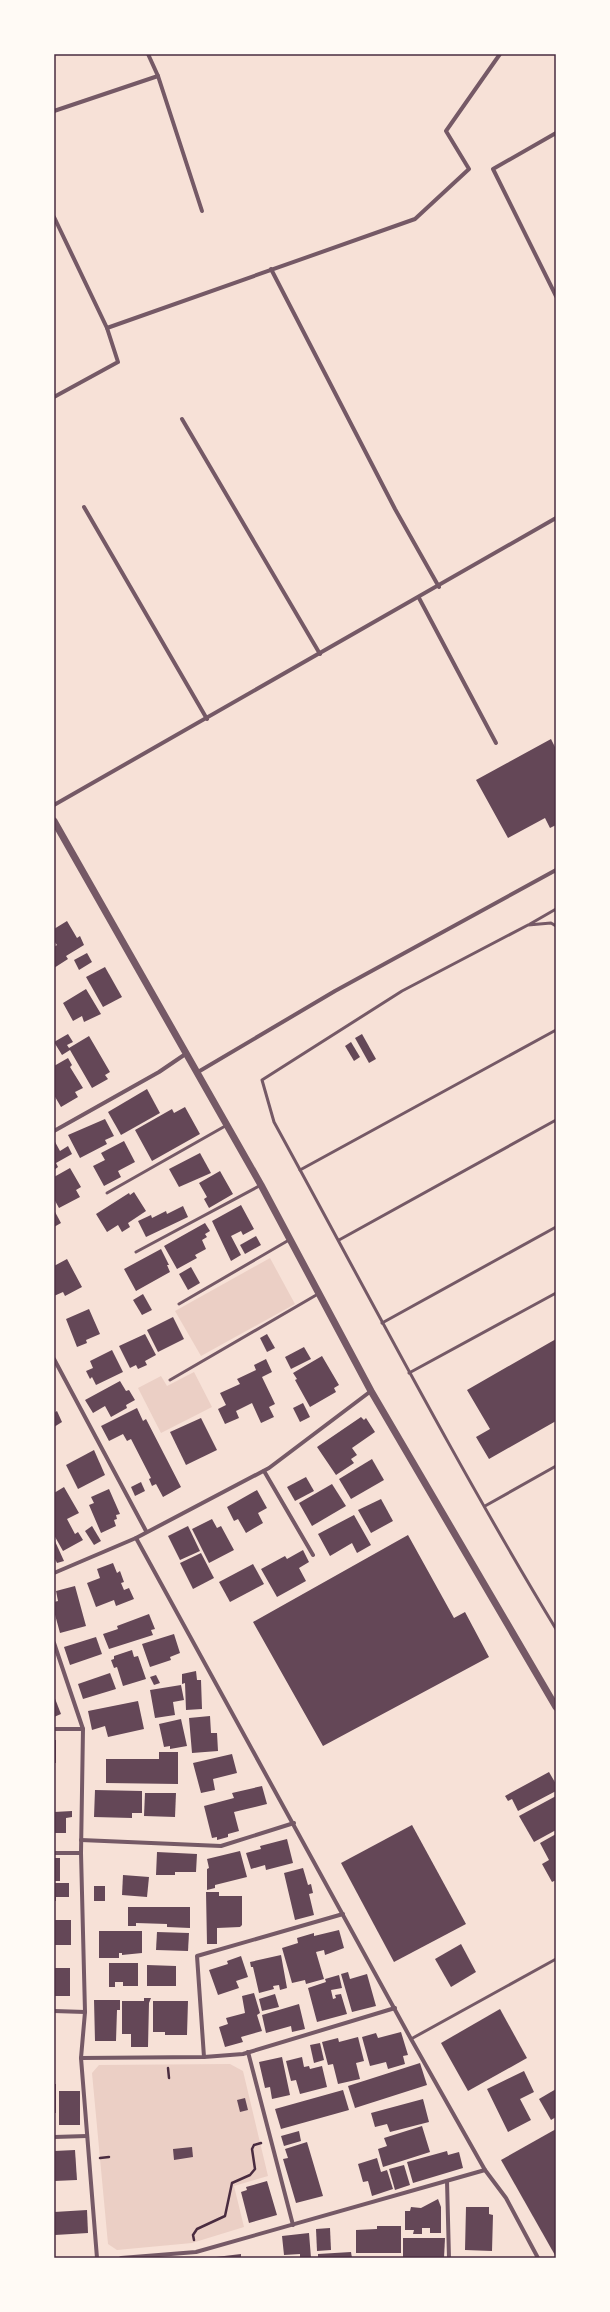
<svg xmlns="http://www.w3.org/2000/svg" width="610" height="2312" viewBox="0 0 610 2312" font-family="Poppins,sans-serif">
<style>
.green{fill:#ebcfc5}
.building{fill:#644757}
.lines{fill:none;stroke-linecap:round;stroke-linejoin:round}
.path{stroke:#4a2c40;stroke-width:2.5}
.service{stroke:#755966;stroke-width:3}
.minor{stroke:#755966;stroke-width:4}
.tertiary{stroke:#755966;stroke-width:7}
.neatline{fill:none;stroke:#4a2c40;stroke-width:1.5}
</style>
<rect width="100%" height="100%" fill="#f7e1d7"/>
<!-- green -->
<g class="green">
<polygon points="270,1258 295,1304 201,1356 175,1311"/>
<polygon points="194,1372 212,1407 161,1433 138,1388 161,1376 167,1386"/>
<polygon points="230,2064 243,2071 268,2176 234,2186 244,2227 192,2243 117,2250 108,2244 92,2073 99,2065"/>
</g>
<!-- building -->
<g class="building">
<polygon points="551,739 556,749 556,825 550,828 545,818 508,838 476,780"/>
<polygon points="67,921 77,938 80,936 84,945 66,956 68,959 54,968 54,947 57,945 54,941 54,929"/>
<polygon points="87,953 92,962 79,970 74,960"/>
<polygon points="105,967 122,997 103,1007 86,977"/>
<polygon points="86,989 101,1014 84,1022 82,1016 73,1021 63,1003"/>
<polygon points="68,1034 73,1042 67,1045 69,1048 89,1036 110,1072 105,1075 108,1079 92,1088 70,1050 62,1055 54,1042"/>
<polygon points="362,1034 376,1059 369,1063 355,1038"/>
<polygon points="351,1042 360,1057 354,1061 345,1046"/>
<polygon points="68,1058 72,1065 70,1067 83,1088 75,1092 78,1097 61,1107 54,1095 54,1066"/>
<polygon points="147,1089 160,1113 121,1135 108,1112"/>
<polygon points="185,1107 200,1134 152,1161 135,1130 172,1109 174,1113"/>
<polygon points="105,1119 114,1136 105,1140 107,1144 80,1158 68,1135"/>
<polygon points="54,1140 60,1151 68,1146 72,1154 56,1163 58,1167 54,1170"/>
<polygon points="124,1141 135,1162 118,1171 121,1177 104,1186 93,1166 105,1160 101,1153"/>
<polygon points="200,1153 211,1173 179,1187 169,1169"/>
<polygon points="70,1168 81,1187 76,1190 80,1197 59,1208 54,1199 54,1177"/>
<polygon points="220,1171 233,1194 209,1208 204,1199 207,1197 199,1183"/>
<polygon points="134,1192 146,1211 128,1223 130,1227 122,1232 118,1225 107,1232 96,1214 129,1193 130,1195"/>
<polygon points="241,1205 254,1229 243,1235 241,1231 231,1236 241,1255 231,1261 212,1221"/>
<polygon points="183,1206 188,1217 146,1237 138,1221 151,1215 152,1218 166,1211 167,1214"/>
<polygon points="54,1210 61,1223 54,1227"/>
<polygon points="205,1223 210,1231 205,1234 207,1237 202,1240 206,1249 195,1255 197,1258 177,1269 164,1246"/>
<polygon points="256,1236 261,1245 245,1254 240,1245"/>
<polygon points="161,1249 169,1265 167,1265 170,1272 136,1291 124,1269"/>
<polygon points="67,1259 82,1287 65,1296 63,1292 54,1296 54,1266"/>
<polygon points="191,1267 200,1283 188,1290 179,1274"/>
<polygon points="143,1294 152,1310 142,1315 133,1300"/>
<polygon points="89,1309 100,1334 86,1340 87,1343 77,1347 66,1319"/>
<polygon points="173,1317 184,1339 158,1352 147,1330"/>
<polygon points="145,1334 156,1355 145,1361 147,1365 138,1369 136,1365 130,1368 119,1346"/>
<polygon points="267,1334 275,1348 267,1352 260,1338"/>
<polygon points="556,1339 556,1421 489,1459 476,1437 490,1429 467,1390"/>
<polygon points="304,1347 311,1359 291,1369 285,1357"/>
<polygon points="112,1350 123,1372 96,1385 92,1377 90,1379 86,1371 93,1368 90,1361"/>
<polygon points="322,1356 339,1385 334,1388 336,1392 310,1407 295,1380 297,1379 293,1373"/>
<polygon points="266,1359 272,1372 262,1377 275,1404 269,1407 274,1417 261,1423 252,1403 236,1411 239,1418 225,1424 218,1409 226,1405 220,1393 240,1384 237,1379 256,1370 254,1365"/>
<polygon points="120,1381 126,1391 129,1390 135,1400 126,1405 127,1408 111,1417 105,1406 93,1413 85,1400"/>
<polygon points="303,1403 310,1417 300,1422 293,1408"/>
<polygon points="137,1408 143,1421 146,1419 181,1487 163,1497 156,1484 152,1486 149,1479 151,1478 131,1439 127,1441 123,1434 109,1441 101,1426"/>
<polygon points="57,1411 62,1422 54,1427 54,1413"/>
<polygon points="361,1417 364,1420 366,1418 375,1432 352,1448 357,1455 351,1459 354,1463 336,1475 317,1447"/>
<polygon points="201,1418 217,1450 186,1465 170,1432"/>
<polygon points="94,1450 105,1475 78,1489 66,1465"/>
<polygon points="372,1459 384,1480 351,1499 339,1479"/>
<polygon points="306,1477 314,1491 295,1501 287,1487"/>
<polygon points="141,1482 145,1491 135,1496 131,1487"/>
<polygon points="332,1484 346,1506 312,1526 299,1503"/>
<polygon points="64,1487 79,1513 67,1519 75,1534 78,1532 83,1540 63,1551 54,1535 54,1493"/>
<polygon points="109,1489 120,1514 116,1515 117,1519 114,1520 116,1526 101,1533 89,1505 94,1503 91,1497"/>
<polygon points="257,1490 267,1508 258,1513 263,1523 246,1533 238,1519 234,1521 227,1507"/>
<polygon points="381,1499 393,1521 371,1533 358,1510"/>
<polygon points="354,1515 371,1545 357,1553 352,1543 330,1556 318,1534"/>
<polygon points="212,1519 217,1528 221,1526 234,1550 209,1563 192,1529"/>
<polygon points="92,1526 101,1541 94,1545 85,1531"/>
<polygon points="188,1526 200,1551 180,1560 168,1536"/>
<polygon points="408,1535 454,1618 465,1612 489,1657 323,1746 253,1622"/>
<polygon points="54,1539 64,1561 57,1563 54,1557"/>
<polygon points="303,1550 309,1562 299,1568 306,1581 277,1597 261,1569 285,1556 287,1559"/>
<polygon points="201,1553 214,1578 193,1589 180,1563"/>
<polygon points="113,1563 117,1573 120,1571 124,1582 121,1583 124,1590 129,1588 134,1599 116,1606 114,1600 96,1607 87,1583 100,1578 97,1569"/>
<polygon points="253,1564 264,1584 230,1602 219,1582"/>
<polygon points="75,1586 86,1626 60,1633 54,1611 54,1602 58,1601 56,1591"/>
<polygon points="149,1614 155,1629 151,1630 153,1635 109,1649 103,1634 118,1629 117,1626"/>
<polygon points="174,1634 180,1653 170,1657 171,1660 150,1667 142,1644"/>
<polygon points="96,1637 102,1654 70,1665 64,1647"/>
<polygon points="132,1650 134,1657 138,1656 146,1679 123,1686 117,1667 114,1668 111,1660 114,1659 114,1656"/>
<polygon points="196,1671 197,1680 201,1680 202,1709 186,1710 185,1683 182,1684 182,1674"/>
<polygon points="110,1673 116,1689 83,1699 78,1684"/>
<polygon points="156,1675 160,1683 154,1685 150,1677"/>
<polygon points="181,1685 184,1700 173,1702 175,1715 155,1718 150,1690"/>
<polygon points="54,1696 61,1714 54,1717"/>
<polygon points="138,1701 144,1729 108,1737 105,1726 92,1730 88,1711"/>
<polygon points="210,1716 211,1733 217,1733 218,1751 192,1753 189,1718"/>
<polygon points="181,1719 187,1746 170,1749 170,1746 164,1747 159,1724"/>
<rect x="54" y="1740" width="2" height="23"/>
<polygon points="159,1752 178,1752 178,1784 106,1783 106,1759 159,1759"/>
<polygon points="232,1754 237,1773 213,1779 215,1790 201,1793 193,1763"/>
<polygon points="549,1772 556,1784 556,1791 518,1811 512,1799 508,1801 505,1796"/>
<polygon points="262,1786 267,1804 234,1812 239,1831 228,1834 228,1837 217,1840 217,1837 212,1838 204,1806 234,1798 232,1793"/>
<polygon points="95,1790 142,1791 142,1813 132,1813 132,1818 94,1817"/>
<polygon points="145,1793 176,1793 175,1817 144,1816"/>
<polygon points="556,1796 556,1830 534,1842 519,1816"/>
<polygon points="72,1811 72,1817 66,1818 66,1833 54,1833 54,1812"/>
<polygon points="412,1825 466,1924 394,1962 341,1863"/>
<polygon points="556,1834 556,1880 552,1882 542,1864 549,1860 540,1843"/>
<polygon points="287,1839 293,1863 266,1870 265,1865 251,1869 246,1853 261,1849 260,1846"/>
<polygon points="240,1851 247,1877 215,1885 215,1888 207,1890 207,1869 209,1868 207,1859"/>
<polygon points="157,1852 197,1854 196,1872 175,1872 175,1875 156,1875"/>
<rect x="54" y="1858" width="6" height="23"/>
<polygon points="303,1868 308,1885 311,1884 313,1893 309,1894 314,1915 295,1920 284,1873"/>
<polygon points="123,1875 149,1877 147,1897 122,1895"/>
<polygon points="54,1883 69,1883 69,1897 56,1897 56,1901 54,1901"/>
<rect x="94" y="1886" width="11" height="15"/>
<polygon points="206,1892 219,1892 219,1896 242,1896 242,1925 240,1927 217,1928 217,1944 207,1944"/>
<polygon points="128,1907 190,1907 190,1928 167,1927 167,1924 136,1923 136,1926 128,1926"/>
<rect x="54" y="1920" width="17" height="25"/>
<polygon points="339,1930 344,1948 325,1955 324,1950 316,1952 324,1979 306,1984 305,1980 292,1983 282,1948 298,1943 297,1938 314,1933 314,1936"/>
<polygon points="99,1931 142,1931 142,1953 122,1955 122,1953 119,1953 119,1958 99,1958"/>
<polygon points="157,1932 189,1933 188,1951 156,1950"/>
<polygon points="461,1944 476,1972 451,1987 435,1959"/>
<polygon points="281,1955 287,1988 280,1990 279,1985 273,1986 274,1989 259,1993 253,1967 251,1967 250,1962"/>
<polygon points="241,1956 248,1977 236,1981 239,1988 218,1995 209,1970 228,1964 227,1961"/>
<polygon points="109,1963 138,1963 138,1986 123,1986 123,1982 115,1982 115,1987 109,1987"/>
<polygon points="147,1965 176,1966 176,1986 147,1986"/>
<rect x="54" y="1968" width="16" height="28"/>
<polygon points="348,1972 350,1979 367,1974 376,2006 352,2012 341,1974"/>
<polygon points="339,1975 342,1988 331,1990 333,1999 336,1998 335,1995 341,1994 347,2014 317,2022 308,1988 326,1982 325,1979"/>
<polygon points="254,1993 260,2013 257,2015 262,2031 241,2037 243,2042 225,2047 219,2027 228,2024 226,2018 245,2013 242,1996"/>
<polygon points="275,1994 279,2007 262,2011 259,1999"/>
<polygon points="144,1998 151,1998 149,2003 148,2047 131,2047 131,2034 122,2034 122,2001 144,2001"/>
<polygon points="94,2000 120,2000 120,2010 117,2010 116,2041 95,2041"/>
<polygon points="153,2001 188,2001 187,2035 165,2035 165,2032 153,2032"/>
<polygon points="299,2004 305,2029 292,2032 291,2026 266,2033 262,2015"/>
<polygon points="500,2009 527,2058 468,2091 441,2043"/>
<polygon points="401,2032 408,2055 403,2056 405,2064 388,2069 386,2062 370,2066 362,2037 376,2033 378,2038"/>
<polygon points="358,2037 364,2061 356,2063 360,2079 338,2084 333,2064 328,2065 322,2042 338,2038 339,2042"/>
<polygon points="320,2043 324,2060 314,2063 310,2045"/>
<polygon points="282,2057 290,2095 272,2099 270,2087 265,2088 259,2062"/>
<polygon points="302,2057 304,2067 309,2066 310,2069 322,2066 327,2087 300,2094 296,2080 291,2081 286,2061"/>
<polygon points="420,2063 427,2085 355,2108 348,2086"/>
<polygon points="524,2071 534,2092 520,2099 531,2120 508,2132 487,2089"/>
<rect x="54" y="2084" width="2" height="29"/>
<polygon points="556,2089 556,2117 551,2120 539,2099"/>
<polygon points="343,2090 349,2110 281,2129 275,2109"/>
<rect x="59" y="2091" width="21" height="34"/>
<polygon points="245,2098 248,2110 240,2112 237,2100"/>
<polygon points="423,2099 429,2122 390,2132 387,2124 375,2127 371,2113"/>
<polygon points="422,2126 430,2152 383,2167 378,2149 387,2146 384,2138"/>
<polygon points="556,2129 556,2257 501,2160"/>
<polygon points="299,2131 301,2141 284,2146 281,2136"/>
<polygon points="307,2142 323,2196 296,2203 283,2159 288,2158 285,2149"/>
<polygon points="192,2147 193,2157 174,2160 173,2149"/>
<polygon points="75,2150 77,2180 54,2181 54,2151"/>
<polygon points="447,2151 448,2155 459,2152 463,2168 413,2183 407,2162"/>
<polygon points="377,2158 381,2172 387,2170 393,2189 372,2196 368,2181 363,2182 358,2164"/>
<polygon points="404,2165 410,2185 395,2190 389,2169"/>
<polygon points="267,2181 277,2215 249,2223 241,2192 247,2190 246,2187"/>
<polygon points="438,2199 441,2207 441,2233 430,2233 430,2228 422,2228 422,2234 413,2234 414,2230 405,2230 405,2211 410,2211 411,2207 421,2208"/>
<polygon points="466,2207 489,2207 489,2214 493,2215 492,2251 465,2250"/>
<polygon points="87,2210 88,2233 55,2235 54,2212"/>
<polygon points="377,2226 401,2226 401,2253 356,2253 356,2230 377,2229"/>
<polygon points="330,2228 331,2250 317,2251 316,2229"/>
<polygon points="309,2233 311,2258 300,2258 300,2254 284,2255 282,2236"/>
<polygon points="403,2238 445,2238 444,2258 403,2258"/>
<polygon points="351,2252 352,2258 318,2258 318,2254"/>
<polygon points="241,2254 241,2258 216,2258 216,2257"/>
</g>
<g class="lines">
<!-- path -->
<g class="path">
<polyline points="168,2068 169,2078"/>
<polyline points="100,2158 109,2157"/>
<polyline points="194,2240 193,2235 197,2229 225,2216 232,2183 250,2175 255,2169 252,2149 254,2145 261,2143"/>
</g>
<!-- service -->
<g class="service">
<polyline points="530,924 556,909"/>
<path d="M556 926 551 923 528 925 402 991 262 1080 274 1122C367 1292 456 1464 556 1629"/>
<polyline points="300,1170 556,1030"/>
<polyline points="107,1193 227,1125"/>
<polyline points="339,1240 556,1120"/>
<polyline points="136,1252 261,1185"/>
<polyline points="179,1304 289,1240"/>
<polyline points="382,1323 556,1227"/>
<polyline points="409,1373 556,1293"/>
<polyline points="170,1380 318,1294"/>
<polyline points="485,1506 556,1466"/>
<polyline points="411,2039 556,1959"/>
</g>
<!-- minor -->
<g class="minor">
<polyline points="158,76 202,211"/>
<polyline points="54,111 158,76 148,54"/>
<polyline points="556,133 493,169 556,296"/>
<polyline points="54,217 107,328 118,362 54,397"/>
<polyline points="271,269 395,509 439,587"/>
<polyline points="107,328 415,219 469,169 446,131 500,54"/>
<polyline points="182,419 320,654"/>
<polyline points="84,507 207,719"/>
<polyline points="419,598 496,743"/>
<polyline points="54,805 556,518"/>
<polyline points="198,1072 335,991 556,870"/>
<polyline points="54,1131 159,1072 187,1053"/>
<polyline points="54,1359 146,1531"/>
<polyline points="264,1471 313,1555"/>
<polyline points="136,1538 411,2039 485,2170 506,2198 538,2258"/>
<polyline points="54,1573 136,1538 269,1468 371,1391"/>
<polyline points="54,1643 83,1729 81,1853 85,2012 81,2058 97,2258"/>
<polyline points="54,1729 83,1729"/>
<polyline points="81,1840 221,1846 294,1823"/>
<polyline points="54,1853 81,1853"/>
<polyline points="54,2011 85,2012"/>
<polyline points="248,2052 293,2225"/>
<polyline points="204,2057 197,1956 343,1914"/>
<polyline points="81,2058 204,2057 243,2054 395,2008"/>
<polyline points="54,2137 87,2136"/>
<polyline points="447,2181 449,2258"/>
<polyline points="121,2258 196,2252 485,2170"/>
</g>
<!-- tertiary -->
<polyline class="tertiary" points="54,821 261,1185 371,1391 556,1707"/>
</g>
<!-- border -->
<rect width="610" height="2312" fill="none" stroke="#fffaf5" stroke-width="110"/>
<rect x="55" y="55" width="500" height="2202" class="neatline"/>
</svg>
